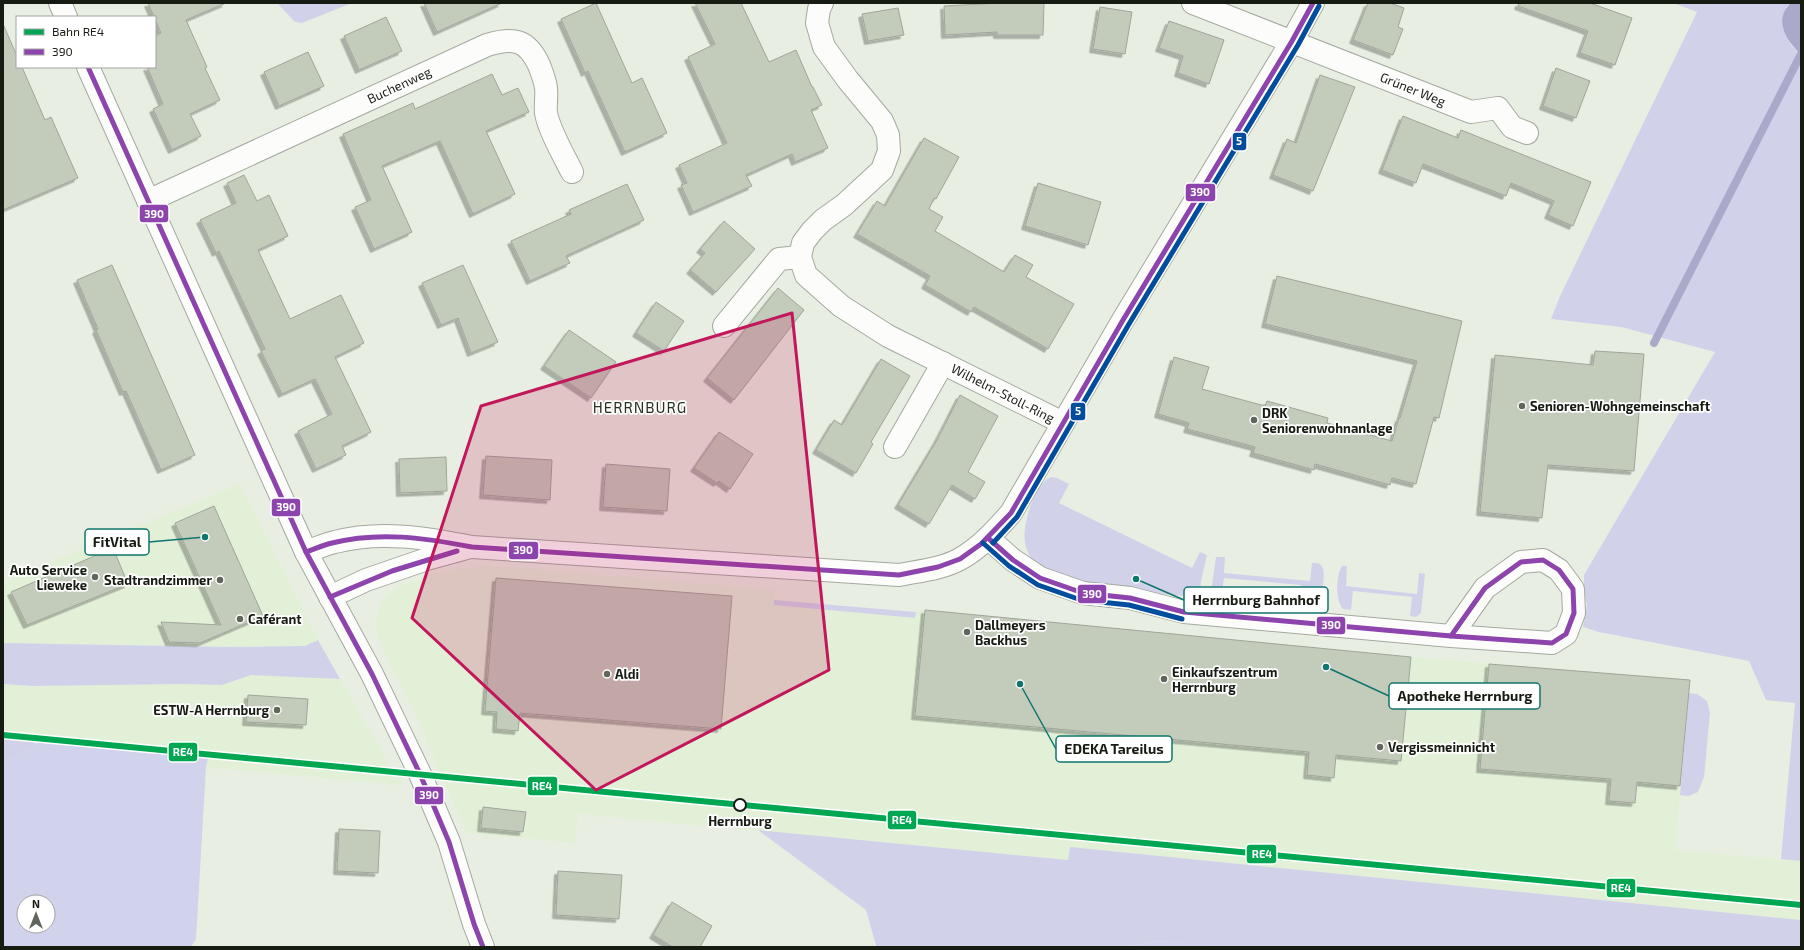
<svg xmlns="http://www.w3.org/2000/svg" width="1804" height="950" viewBox="0 0 1804 950" font-family="'Exo 2',sans-serif">
<style>
.built{fill:#e3f0d8}
.green{fill:#d1d2ea}
.forest{fill:#d1d2eb;fill-rule:evenodd}
.water{fill:#aaa9ca}
.lines{fill:none;stroke-linecap:round;stroke-linejoin:round}
.stream{stroke:#aaa9ca;stroke-width:8}
.building{fill:#c3cbbb;stroke:#a0a59b;filter:url(#shadow)}
.street-casing{stroke:#a4a99f;stroke-width:24}
.secondary-casing{stroke:#a4a99f;stroke-width:24}
.street{stroke:#fcfdfb;stroke-width:22}
.secondary{stroke:#fcfdfb;stroke-width:22}
.bus-1-casing{stroke:#fff;stroke-width:8}
.bus-2-casing{stroke:#fff;stroke-width:8}
.bus-1{stroke:#8e44ad;stroke-width:5}
.bus-2{stroke:#004d9e;stroke-width:5}
.rail-1-casing{stroke:#fff;stroke-width:9}
.rail-1{stroke:#00a651;stroke-width:6}
.marked{fill:#c2185b;fill-opacity:0.2;stroke:#c2185b;stroke-width:3;stroke-linejoin:round}
.poi-dot{fill:#60665b;stroke:#fff;stroke-width:1.5}
.stop-dot{fill:#fff;stroke:#171c13;stroke-width:2}
.labels{text-anchor:middle;dominant-baseline:central;stroke-width:3.5;stroke-linejoin:round;paint-order:stroke}
.street-label{font-size:13px;fill:#171c13;stroke:#fff}
.poi-label{font-size:13px;font-weight:bold;fill:#171c13;stroke:#fff;text-anchor:start}
.stop-label{font-size:13px;font-weight:bold;fill:#171c13;stroke:#fff}
.quarter-label{font-size:15px;letter-spacing:1px;fill:#27301d;stroke:#fff}
.leader{fill:none;stroke:#0f766e;stroke-width:1.5}
.callout-dot{fill:#0f766e;stroke:#fff;stroke-width:1.5}
.callout{fill:#fff;stroke:#0f766e;stroke-width:1.5}
.callout-label{font-size:14px;text-anchor:middle;font-weight:bold;fill:#171c13}
.line-badge{stroke:#fff;stroke-width:1.5}
.badge-label{font-size:11px;text-anchor:middle;font-weight:bold;fill:#fff}
</style>
<defs>
<filter id="shadow"><feDropShadow dx="-3.5" dy="3.5" stdDeviation="0" flood-color="#0004"/></filter>
</defs>
<rect width="100%" height="100%" fill="#e8efe2"/>
<!-- built -->
<g class="built">
<polygon points="240,484 318,640 305,646 228,647 3,643 3,584 27,572"/>
<polygon points="479,566 511,567 775,590 774,605 915,618 916,612 925,610 1411,657 1690,680 1675,850 1801,861 1801,920 1070,847 1068,860 578,814 575,843 466,833 411,705 383,651 377,634 376,618 382,601 387,594 400,586 434,573"/>
<polygon points="251,675 340,679 401,785 206,767 85,763 3,755 3,684 32,686 182,684 222,685"/>
</g>
<!-- green -->
<g class="green">
<polygon points="277,3 352,3 302,23 295,22"/>
<polygon points="1673,3 1791,3 1786,7 1790,44 1801,54 1801,861 1781,859 1795,703 1766,700 1749,661 1599,632 1583,627 1587,605 1584,592 1584,575 1715,352 1621,327 1551,319 1560,296 1697,12"/>
<path d="M1051 477 1057 478 1069 484 1059 503 1192 568 1200 552 1207 555 1201 581 1200 597C1164 594 1056 590 1033 561 1023 547 1023 534 1027 518 1030 505 1038 482 1051 477Z"/>
<path d="M1216 557H1225L1224 573 1310 581 1312 563C1315 563 1319 563 1321 565 1328 571 1321 602 1312 605 1308 607 1303 606 1299 605L1301 585 1224 578 1221 598H1210Z"/>
<path d="M1342 566H1347L1346 586 1417 594 1419 573 1425 574 1421 613 1416 617 1410 616 1412 597 1353 591 1351 610 1343 609C1335 600 1336 575 1342 566Z"/>
<polygon points="774,600 916,612 915,618 774,605"/>
<polygon points="318,640 340,679 251,675 222,685 182,684 32,686 3,684 3,643 228,647 305,646"/>
<polygon points="1689,693 1697,694 1707,701 1710,713 1704,777 1698,792 1689,796 1680,795"/>
<polygon points="3,735 42,739 3,765"/>
<polygon points="758,830 1068,860 1070,847 1801,920 1801,947 1228,947 1161,941 1121,947 875,947 876,945 866,910"/>
</g>
<!-- forest -->
<g class="forest">
<path d="M42 739 209 754 206 767 196 939 191 947H3V765ZM24 902H48V926H24Z"/>
<polygon points="1161,941 1227,946 1228,947 1121,947"/>
</g>
<!-- water -->
<path class="water" d="M1791 3H1801V54C1786 41 1773 19 1791 3Z"/>
<g class="lines">
<!-- stream -->
<polyline class="stream" points="1654,343 1801,54"/>
</g>
<!-- building -->
<g class="building">
<polygon points="148,3 226,3 186,20 207,67 205,68 220,100 190,114 201,136 172,150 153,109 163,104 147,67 155,67 155,36 161,33"/>
<polygon points="424,3 502,3 437,32"/>
<polygon points="596,3 632,83 642,78 667,133 625,152 588,71 585,73 561,19"/>
<polygon points="695,3 741,3 769,62 796,50 812,87 813,87 822,105 811,110 828,148 795,162 792,154 746,175 752,186 693,212 681,185 687,183 679,165 727,143 688,57 715,44"/>
<polygon points="999,3 1044,3 1043,35 997,35 997,32 945,35 944,6"/>
<polygon points="1368,3 1390,3 1404,8 1398,27 1403,29 1393,55 1353,40"/>
<polygon points="1519,3 1590,3 1632,18 1615,65 1580,53 1588,31 1518,6"/>
<polygon points="1100,7 1132,12 1125,54 1093,49"/>
<polygon points="898,8 904,35 868,41 862,14"/>
<polygon points="386,17 402,51 359,70 344,36"/>
<polygon points="1169,21 1224,40 1209,84 1178,73 1183,56 1159,48"/>
<polygon points="3,24 17,56 17,67 22,67 45,120 51,117 78,178 3,210"/>
<polygon points="308,52 324,86 279,106 264,72"/>
<polygon points="1556,68 1590,81 1576,118 1543,106"/>
<polygon points="492,74 502,95 518,88 529,112 486,131 515,194 473,214 440,141 382,166 412,232 374,249 355,207 371,200 343,134 413,103 415,109"/>
<polygon points="1320,75 1355,87 1313,191 1273,175 1287,139 1296,143"/>
<polygon points="1403,116 1458,138 1461,130 1591,182 1573,226 1548,215 1554,201 1511,183 1506,196 1423,164 1416,183 1382,170"/>
<polygon points="924,138 959,157 936,199 934,198 929,209 943,217 935,231 1004,272 1015,255 1033,265 1026,277 1074,304 1048,349 974,307 971,312 925,285 930,276 857,234 877,201 885,206"/>
<polygon points="244,175 257,201 269,195 288,236 258,250 290,319 341,295 364,343 335,357 371,432 342,446 346,455 316,469 298,431 332,414 315,379 282,394 261,351 265,349 237,289 219,251 216,253 200,220 236,203 227,183"/>
<polygon points="1038,183 1101,202 1088,245 1025,226"/>
<polygon points="627,184 644,220 566,256 570,263 530,281 511,241 571,214 569,210"/>
<polygon points="724,221 755,249 716,292 690,270 705,253 700,249"/>
<polygon points="112,265 195,455 161,470 126,391 123,392 96,330 98,329 77,280"/>
<polygon points="463,265 498,342 471,353 458,318 441,325 422,283"/>
<polygon points="1277,276 1462,321 1439,418 1434,417 1416,484 1392,478 1390,485 1315,464 1314,470 1253,453 1255,447 1187,429 1189,423 1158,414 1174,357 1209,367 1202,389 1265,406 1267,401 1328,418 1327,423 1392,441 1399,418 1400,418 1417,361 1265,324"/>
<polygon points="778,288 804,310 734,400 707,378"/>
<polygon points="656,302 684,321 664,351 636,333"/>
<polygon points="569,330 616,362 591,398 544,366"/>
<polygon points="1595,351 1644,354 1634,471 1548,465 1542,518 1480,512 1495,355 1593,365"/>
<polygon points="881,359 910,376 871,442 873,444 856,473 816,450 834,420 842,425"/>
<polygon points="960,395 998,416 968,472 985,482 975,499 952,485 929,524 898,505 937,440"/>
<polygon points="719,432 753,454 730,489 719,481 717,483 694,468"/>
<polygon points="486,456 552,460 550,500 483,495"/>
<polygon points="446,457 447,491 400,493 399,459"/>
<polygon points="606,464 670,469 667,511 603,507"/>
<polygon points="214,506 263,616 200,643 169,642 161,622 221,625 175,523"/>
<polygon points="113,548 128,584 27,625 11,592"/>
<polygon points="496,578 732,596 721,729 520,713 518,731 496,729 497,712 485,711"/>
<polygon points="925,610 1411,657 1401,761 1336,755 1334,778 1307,775 1309,752 915,716"/>
<polygon points="1489,664 1690,680 1680,786 1637,782 1635,803 1609,801 1611,779 1480,769"/>
<polygon points="248,695 308,699 306,725 246,722"/>
<polygon points="483,807 526,812 523,832 481,828"/>
<polygon points="339,829 380,831 378,873 337,871"/>
<polygon points="558,871 622,875 619,919 556,915"/>
<polygon points="672,902 712,926 700,947 673,947 653,935"/>
</g>
<g class="lines">
<defs>
<g id="street">
<polyline points="822,3 819,9 817,23 824,47 848,80 882,121 888,135 889,151 882,170 844,205 823,220 812,231 803,243 800,257 806,275 841,306 888,336 1063,423"/>
<polyline points="1193,3 1471,112 1498,108 1512,127 1527,133"/>
<path d="M148 201 487 45C513 37 527 39 539 65 542 73 545 80 546 88 547 97 545 105 546 113 549 130 564 156 572 172"/>
<polyline points="724,326 779,259 800,257"/>
<polyline points="895,447 943,363"/>
<polyline points="988,538 1013,560 1040,578 1083,593 1130,598 1184,612 1451,636 1552,643 1566,634 1574,613 1573,589 1559,570 1543,560 1521,562 1485,588 1451,636"/>
<path d="M306 552C315 549 325 544 335 542 380 530 427 538 472 547L899 575C919 571 942 569 960 559 980 548 996 530 1011 513L1123 320 1292 41 1313 3"/>
<polyline points="330,597 366,580 427,559 467,548"/>
</g>
<g id="secondary">
<polyline points="60,3 66,17"/>
<polyline points="88,67 306,552 372,674 420,774 449,842 474,924 483,947"/>
</g>
</defs>
<!-- street casing -->
<use href="#street" class="street-casing"/>
<!-- secondary casing -->
<use href="#secondary" class="secondary-casing"/>
<!-- street -->
<use href="#street" class="street"/>
<!-- secondary -->
<use href="#secondary" class="secondary"/>
<defs>
<g id="bus-1">
<polyline points="88,67 306,552 372,674 420,774 449,842 474,924 483,947"/>
<polyline points="988,538 1013,560 1040,578 1083,593 1130,598 1184,612 1451,636"/>
<path d="M306 552C315 549 323 545 332 543 379 531 426 538 472 547L899 575 938 567 960 559 981 544 1011 513 1123 320 1292 41 1313 3"/>
<polygon points="1543,560 1559,570 1573,589 1574,613 1566,634 1552,643 1451,636 1485,588 1521,562"/>
<polyline points="330,597 392,571 457,551"/>
</g>
<g id="bus-2">
<polyline points="983,543 1009,566 1038,585 1081,600 1129,605 1182,619"/>
<polyline points="993,543 1017,517 1129,324 1298,45 1319,6"/>
</g>
</defs>
<!-- bus-1 casing -->
<use href="#bus-1" class="bus-1-casing"/>
<!-- bus-2 casing -->
<use href="#bus-2" class="bus-2-casing"/>
<!-- bus-1 -->
<use href="#bus-1" class="bus-1"/>
<!-- bus-2 -->
<use href="#bus-2" class="bus-2"/>
<defs>
<polyline id="rail-1" points="3,735 1801,905"/>
</defs>
<!-- rail-1 casing -->
<use href="#rail-1" class="rail-1-casing"/>
<!-- rail-1 -->
<use href="#rail-1" class="rail-1"/>
</g>
<!-- marked area -->
<path class="marked" d="M792 313 829 670 596 790 412 618 481 406Z"/>
<!-- markers -->
<g class="poi-dot">
<circle cx="1522" cy="406" r="4"/>
<circle cx="1254" cy="420" r="4"/>
<circle cx="95" cy="577" r="4"/>
<circle cx="220" cy="580" r="4"/>
<circle cx="240" cy="619" r="4"/>
<circle cx="967" cy="632" r="4"/>
<circle cx="607" cy="674" r="4"/>
<circle cx="1164" cy="679" r="4"/>
<circle cx="277" cy="710" r="4"/>
<circle cx="1380" cy="747" r="4"/>
</g>
<circle class="stop-dot" cx="740" cy="805" r="6"/>
<g class="labels">
<!-- street labels -->
<g class="street-label">
<text transform="translate(399 85) rotate(-25)">Buchenweg</text>
<text transform="translate(1413 89) rotate(22)">Grüner Weg</text>
<text transform="translate(1003 393) rotate(27)">Wilhelm-Stoll-Ring</text>
</g>
<!-- poi labels -->
<g class="poi-label">
<text x="1530" y="406">Senioren-Wohngemeinschaft</text>
<text x="1262" y="413">DRK<tspan x="1262" dy="15">Seniorenwohnanlage</tspan></text>
<text x="87" y="570" text-anchor="end">Auto Service<tspan x="87" dy="15">Lieweke</tspan></text>
<text x="212" y="580" text-anchor="end">Stadtrandzimmer</text>
<text x="248" y="619">Caférant</text>
<text x="975" y="625">Dallmeyers<tspan x="975" dy="15">Backhus</tspan></text>
<text x="1172" y="672">Einkaufszentrum<tspan x="1172" dy="15">Herrnburg</tspan></text>
<text x="615" y="674">Aldi</text>
<text x="269" y="710" text-anchor="end">ESTW-A Herrnburg</text>
<text x="1388" y="747">Vergissmeinnicht</text>
</g>
<!-- stop labels -->
<g class="stop-label">
<text x="740" y="821">Herrnburg</text>
</g>
<!-- quarter labels -->
<g class="quarter-label">
<text x="640" y="407">HERRNBURG</text>
</g>
</g>
<!-- callouts -->
<path class="leader" d="M205 537L149 542M1136 579L1184 600M1326 667L1389 696M1020 684L1056 749"/>
<g class="callout-dot">
<circle cx="205" cy="537" r="4"/>
<circle cx="1136" cy="579" r="4"/>
<circle cx="1326" cy="667" r="4"/>
<circle cx="1020" cy="684" r="4"/>
</g>
<g class="callout">
<rect x="85" y="529" width="64" height="26" rx="4"/>
<rect x="1184" y="587" width="144" height="26" rx="4"/>
<rect x="1389" y="683" width="151" height="26" rx="4"/>
<rect x="1056" y="736" width="116" height="26" rx="4"/>
</g>
<g class="callout-label">
<text x="117" y="547">FitVital</text>
<text x="1256" y="605">Herrnburg Bahnhof</text>
<text x="1465" y="701">Apotheke Herrnburg</text>
<text x="1114" y="754">EDEKA Tareilus</text>
</g>
<g class="line-badge">
<rect x="1232" y="132" width="15" height="19" rx="4" fill="#004d9e"/>
<rect x="1185" y="183" width="31" height="19" rx="4" fill="#8e44ad"/>
<rect x="139" y="204" width="30" height="19" rx="4" fill="#8e44ad"/>
<rect x="1070" y="402" width="16" height="19" rx="4" fill="#004d9e"/>
<rect x="271" y="498" width="30" height="19" rx="4" fill="#8e44ad"/>
<rect x="508" y="541" width="31" height="19" rx="4" fill="#8e44ad"/>
<rect x="1077" y="584" width="30" height="20" rx="4" fill="#8e44ad"/>
<rect x="1316" y="616" width="30" height="19" rx="4" fill="#8e44ad"/>
<rect x="168" y="742" width="30" height="20" rx="4" fill="#00a651"/>
<rect x="527" y="776" width="31" height="20" rx="4" fill="#00a651"/>
<rect x="414" y="786" width="30" height="19" rx="4" fill="#8e44ad"/>
<rect x="887" y="810" width="30" height="20" rx="4" fill="#00a651"/>
<rect x="1246" y="844" width="31" height="20" rx="4" fill="#00a651"/>
<rect x="1606" y="878" width="30" height="20" rx="4" fill="#00a651"/>
</g>
<g class="badge-label">
<text x="1239" y="145">5</text>
<text x="1200" y="196">390</text>
<text x="154" y="218">390</text>
<text x="1078" y="415">5</text>
<text x="286" y="511">390</text>
<text x="523" y="554">390</text>
<text x="1092" y="598">390</text>
<text x="1331" y="629">390</text>
<text x="183" y="756">RE4</text>
<text x="542" y="790">RE4</text>
<text x="429" y="799">390</text>
<text x="902" y="824">RE4</text>
<text x="1262" y="858">RE4</text>
<text x="1621" y="892">RE4</text>
</g>
<!-- border -->
<rect width="1804" height="950" fill="none" stroke="#171c13" stroke-width="8"/>
<!-- legend -->
<rect x="16" y="16" width="140" height="52" fill="#ffffff" stroke="#a2a4a1"/>
<rect x="24" y="29" width="20" height="6" fill="#00a651" stroke="#a2a4a1"/>
<text x="52" y="36" font-size="12" fill="#171c13">Bahn RE4</text>
<rect x="24" y="49" width="20" height="6" fill="#8e44ad" stroke="#a2a4a1"/>
<text x="52" y="56" font-size="12" fill="#171c13">390</text>
<!-- north arrow -->
<g transform="translate(36 914)"><circle r="19" fill="#ffffff" stroke="#a2a4a1"/>
<path d="M0-3L7 15L0 10L-7 15Z" fill="#60665b"/>
<text y="-6" font-size="11" font-weight="bold" text-anchor="middle" fill="#171c13">N</text>
</g>
</svg>
